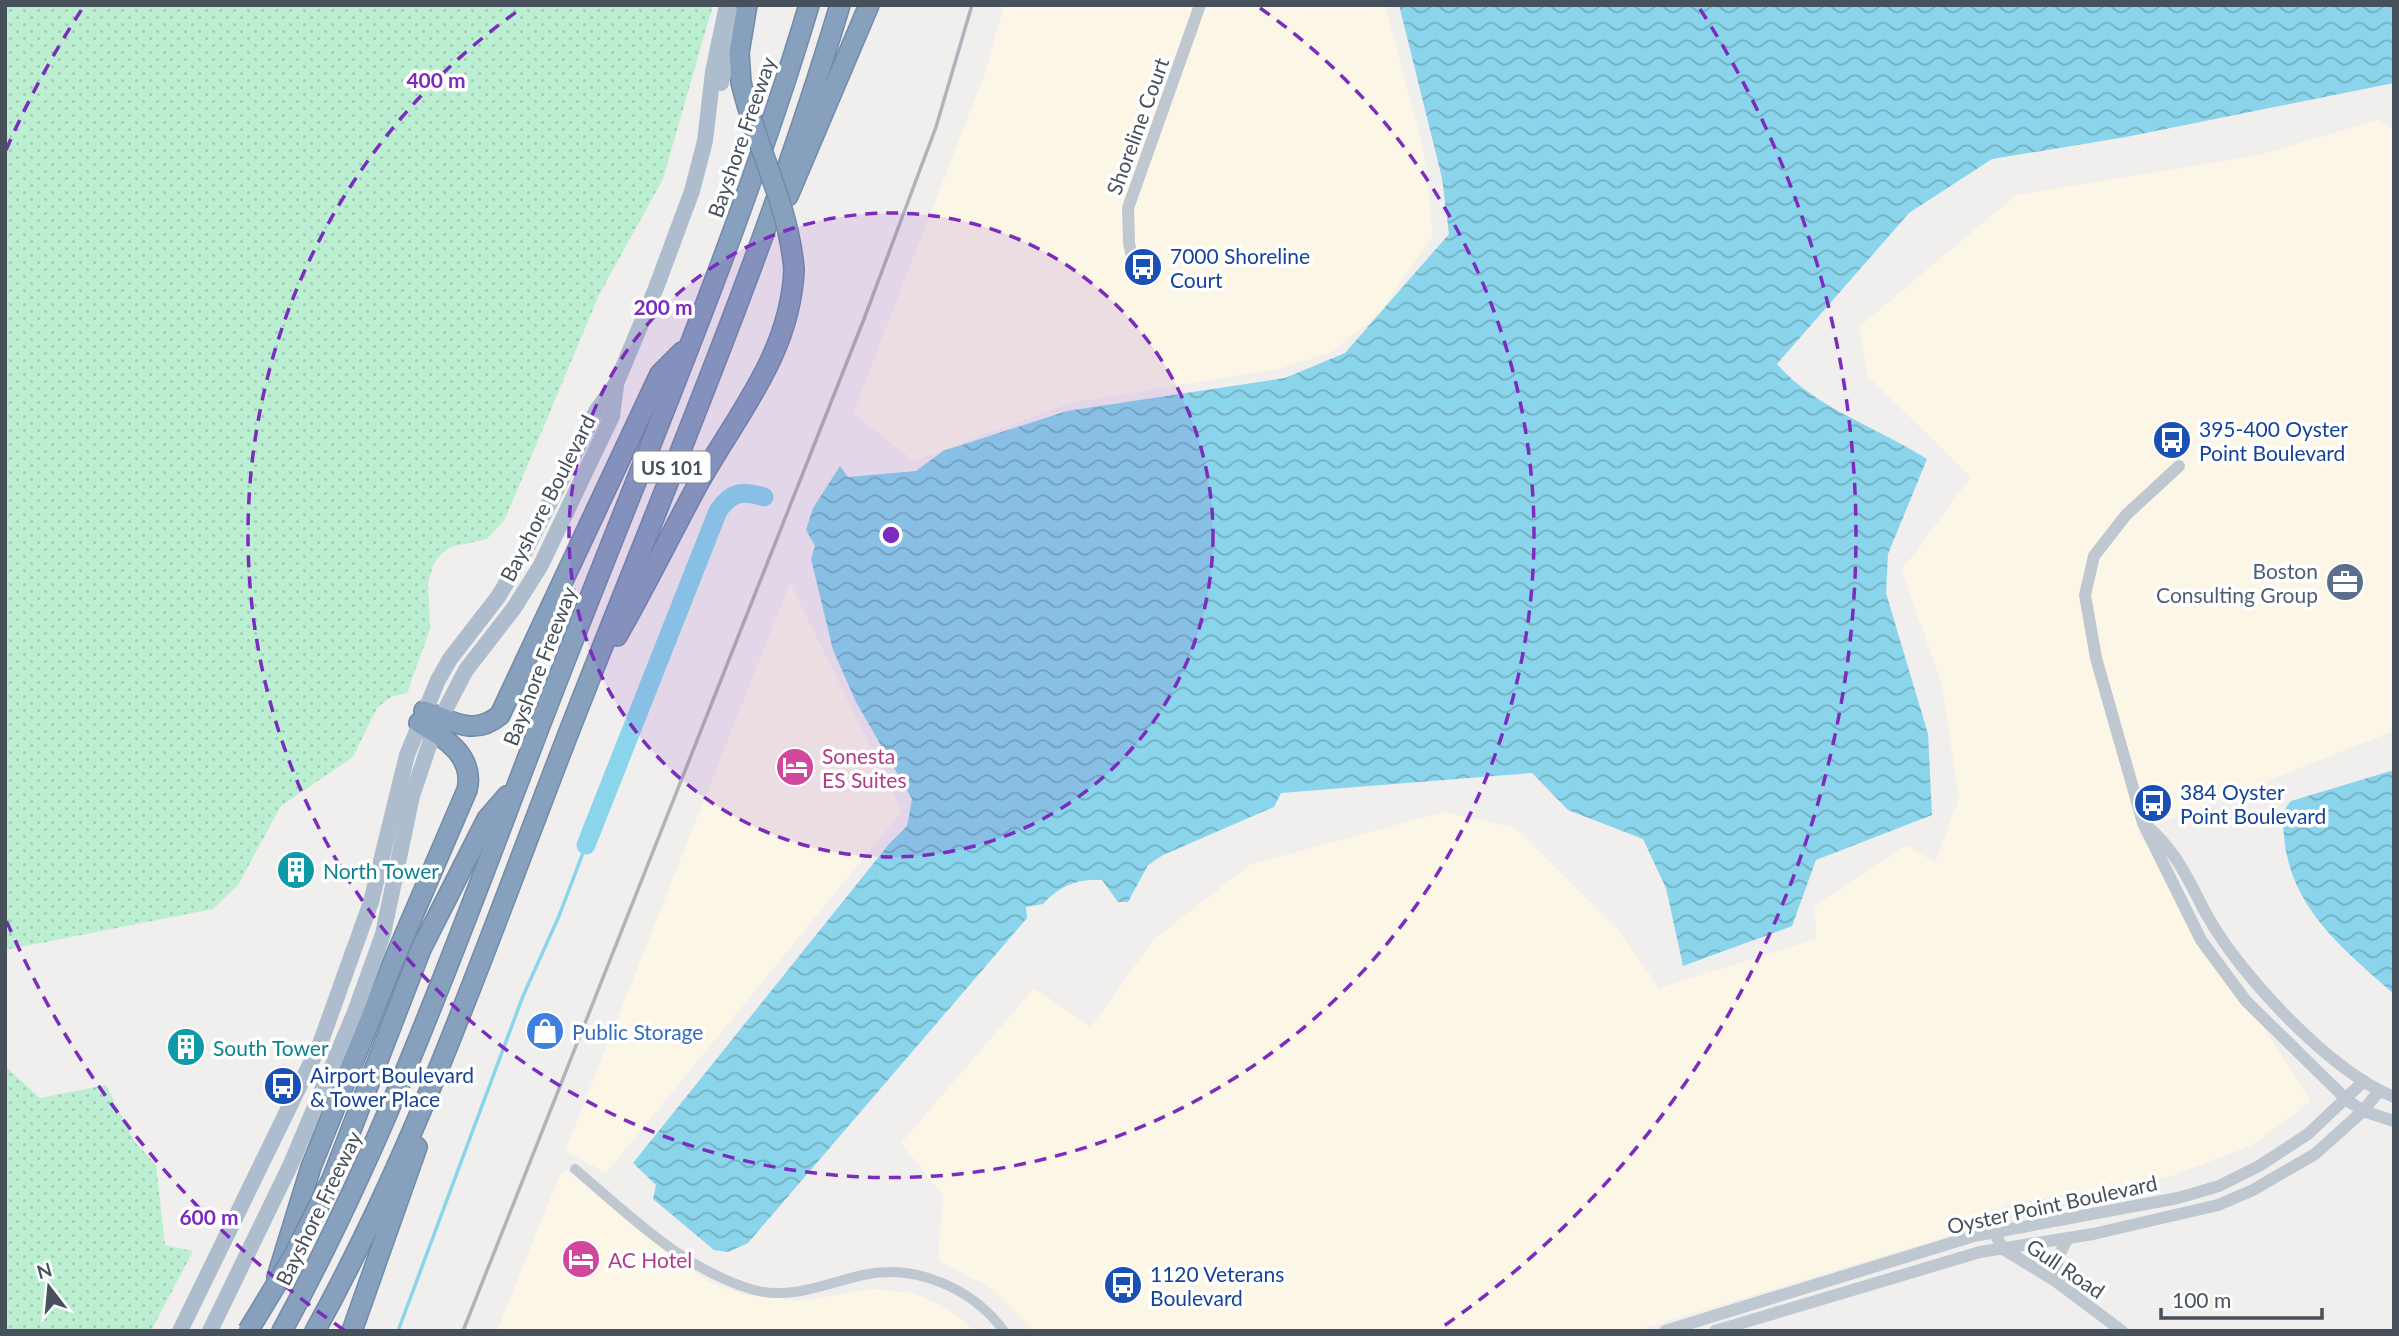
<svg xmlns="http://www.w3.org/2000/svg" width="2399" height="1336" viewBox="0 0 2399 1336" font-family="Lato,sans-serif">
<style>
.commercial{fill:#fcf6e7}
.grass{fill:url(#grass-dots)}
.water{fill:url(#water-waves)}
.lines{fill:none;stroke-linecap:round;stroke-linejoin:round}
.stream{stroke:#8ad5eb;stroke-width:3.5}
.river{stroke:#8ad5eb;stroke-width:19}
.motorway-casing{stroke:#718ba9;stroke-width:22}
.minor{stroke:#bfc8d0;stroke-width:10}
.tertiary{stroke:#bfc8d0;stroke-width:12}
.primary{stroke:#aebdcd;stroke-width:16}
.motorway{stroke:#86a0bd;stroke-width:19}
.rail{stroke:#b0b3b9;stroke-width:3.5}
.motorway-bridge-casing{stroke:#718ba9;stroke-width:22;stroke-linecap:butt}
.motorway-bridge{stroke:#86a0bd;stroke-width:19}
.ring{fill:none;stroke:#7b2cbf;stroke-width:3.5;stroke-dasharray:12 9}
.labels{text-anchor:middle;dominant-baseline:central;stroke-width:7;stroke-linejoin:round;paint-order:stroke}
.shield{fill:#fff;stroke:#7e858c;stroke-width:2}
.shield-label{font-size:19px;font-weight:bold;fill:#46515b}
.street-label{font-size:21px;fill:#46515b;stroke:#fff}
.transit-label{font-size:21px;fill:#164399;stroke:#fff;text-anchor:start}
.service-label{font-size:21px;fill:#4e5e75;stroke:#fff;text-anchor:end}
.hotel-label{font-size:21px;fill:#b23c85;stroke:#fff;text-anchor:start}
.culture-label{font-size:21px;fill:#0d838f;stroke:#fff;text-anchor:start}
.shop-label{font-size:21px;fill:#366cbe;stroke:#fff;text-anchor:start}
.centre{fill:#7b2cbf;stroke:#fff;stroke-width:3.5}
.ring-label{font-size:21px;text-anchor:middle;font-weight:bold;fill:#7b2cbf;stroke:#fff;stroke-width:7;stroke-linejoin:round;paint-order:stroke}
</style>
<defs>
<pattern id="grass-dots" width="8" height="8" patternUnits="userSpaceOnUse" patternTransform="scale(1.75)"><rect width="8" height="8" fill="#bceed1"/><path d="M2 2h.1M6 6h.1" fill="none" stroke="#a3ceb6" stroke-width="1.8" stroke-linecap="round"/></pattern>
<pattern id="water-waves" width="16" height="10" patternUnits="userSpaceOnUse" patternTransform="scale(1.75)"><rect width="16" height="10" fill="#8ad5eb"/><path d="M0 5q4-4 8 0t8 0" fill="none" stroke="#73afc1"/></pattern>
</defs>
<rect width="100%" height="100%" fill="#f1eeee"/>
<!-- commercial -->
<g class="commercial">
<polygon points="1004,5 1385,5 1424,151 1433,235 1382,310 1334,351 1282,368 1070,403 914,461 853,413 985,73"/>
<polygon points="2377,120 2394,129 2394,731 2138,832 2311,1101 2252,1145 2170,1177 2006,1204 1975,1228 1635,1331 1034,1331 991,1288 938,1260 943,1195 901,1143 1034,988 1091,1027 1154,939 1251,864 1444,812 1514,827 1618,929 1659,988 1816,939 1815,906 1907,845 1935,863 1959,798 1942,686 1902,570 1971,477 1868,376 1859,327 2016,195 2259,155"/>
<polygon points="790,583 902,811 606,1173 565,1151"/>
<polygon points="567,1170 707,1281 744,1295 802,1301 872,1289 912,1293 947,1308 975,1331 497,1331 559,1177"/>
</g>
<!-- grass -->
<g class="grass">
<polygon points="5,5 713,5 663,179 599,295 505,519 487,539 451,547 441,554 433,565 428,583 430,629 407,693 391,697 377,708 353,757 281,806 238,885 213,909 5,950"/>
<polygon points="5,1066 40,1098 106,1085 134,1141 156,1165 165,1245 193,1251 151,1331 5,1331"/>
</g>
<!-- water -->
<g class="water">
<path d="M1399 5H2394V83L2126 137 1992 159 1909 213 1777 364C1815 408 1879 428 1927 459L1888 554 1886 593 1928 734 1932 815 1816 860 1792 926 1683 966 1666 888 1643 839 1568 810 1532 773 1281 793 1274 807 1163 855 1148 865 1128 902H1118L1102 880C1078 878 1059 886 1043 904L1026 907 1027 918 748 1243 728 1252 714 1250 653 1199 656 1185 633 1163 889 844 907 826 912 799 856 702 833 650 811 559 815 546 806 530 813 508 840 466 848 477 916 471 943 451 1067 411 1285 378 1345 353 1449 234 1442 178Z"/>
<path d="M2394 770V994C2343 949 2290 908 2284 836 2283 822 2281 811 2291 801Z"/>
</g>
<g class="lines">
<!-- stream -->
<polyline class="stream" points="398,1331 523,996 559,916 586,845"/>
<!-- river -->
<path class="river" d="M586 845 718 511C731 492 742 490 764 497"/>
<defs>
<g id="motorway">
<polyline points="741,82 739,53 747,5"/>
<polyline points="788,196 869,5"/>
<path d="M617 636C645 587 670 536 697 486 737 414 790 355 794 270"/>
<path d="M424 711C452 721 474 737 500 715L660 374 682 352"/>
<polyline points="332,1179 421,949 487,819 507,796"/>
<path d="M277 1277 311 1167 396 955 467 790C475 757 445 737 419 723"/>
<path d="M282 1331C395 1125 471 902 556 684 643 459 740 236 809 5"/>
<path d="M315 1331C422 1138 492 928 572 724 665 486 767 250 840 5"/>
<polyline points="352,1331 417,1147"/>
</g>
</defs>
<!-- motorway casing -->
<use href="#motorway" class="motorway-casing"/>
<!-- minor -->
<path class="minor" d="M575 1169C629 1215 684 1270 754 1290 792 1300 827 1283 863 1275 916 1263 973 1289 1004 1331"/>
<!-- tertiary -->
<g class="tertiary">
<polyline points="1133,261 1129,243 1128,208 1200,5"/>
<polyline points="2179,466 2126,515 2094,556 2085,595 2096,658 2143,823 2201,940 2246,1001 2347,1100 2363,1111 2394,1121"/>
<path d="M2146 825C2177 851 2189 882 2208 917 2241 976 2331 1072 2394 1097"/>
<polyline points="1994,1232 2003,1249 2054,1280 2122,1331"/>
<polyline points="2061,1285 2057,1260 2067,1239"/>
<polyline points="1665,1331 1974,1236 2178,1198 2219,1186 2259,1166 2308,1134 2364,1081"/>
<polyline points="1715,1331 1980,1252 2093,1234 2218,1205 2253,1190 2315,1154 2363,1111 2379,1091"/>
</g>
<!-- primary -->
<g class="primary">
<polyline points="721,83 737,16"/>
<polyline points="180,1331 320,1044 371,902 407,755 438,680 450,659 498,597 523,555 597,410 616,384 656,288 692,191 705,141 713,72 727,5"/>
<polyline points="210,1331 290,1166 355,1012 383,934 412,796 434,731 466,670 514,608 541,565 612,416 616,386"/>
</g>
<!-- motorway -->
<use href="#motorway" class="motorway"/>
<!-- rail -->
<polyline class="rail" points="463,1331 864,319 936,127 972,5"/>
<defs>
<g id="motorway-bridge">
<path d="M741 82C755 146 789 204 794 270"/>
<polyline points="248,1331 294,1255 332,1179"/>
</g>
</defs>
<!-- motorway-bridge casing -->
<use href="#motorway-bridge" class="motorway-bridge-casing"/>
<!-- motorway-bridge -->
<use href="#motorway-bridge" class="motorway-bridge"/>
</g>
<!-- distance rings -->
<circle cx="891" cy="535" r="322" fill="#7b2cbf" fill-opacity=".12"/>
<g class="ring">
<circle cx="891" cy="535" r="322"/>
<path d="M1260 8A643 643 0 1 1 522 8"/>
<path d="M344 1330A965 965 0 0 1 6 920M6 150A965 965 0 0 1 82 9M1700 9A965 965 0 0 1 1438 1330"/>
</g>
<!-- icons -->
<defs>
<symbol id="bus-disc" viewBox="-11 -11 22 22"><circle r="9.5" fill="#1a4fb4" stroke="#fff"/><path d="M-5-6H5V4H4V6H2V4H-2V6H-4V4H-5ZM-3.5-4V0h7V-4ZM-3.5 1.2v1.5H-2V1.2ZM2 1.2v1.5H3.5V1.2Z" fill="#fff"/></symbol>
<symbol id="office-disc" viewBox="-11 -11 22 22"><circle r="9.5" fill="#5c6f8a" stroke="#fff"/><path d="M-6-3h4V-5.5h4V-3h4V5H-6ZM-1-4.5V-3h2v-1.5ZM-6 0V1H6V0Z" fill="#fff"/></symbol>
<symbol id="hotel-disc" viewBox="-11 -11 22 22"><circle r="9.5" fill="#d1479c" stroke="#fff"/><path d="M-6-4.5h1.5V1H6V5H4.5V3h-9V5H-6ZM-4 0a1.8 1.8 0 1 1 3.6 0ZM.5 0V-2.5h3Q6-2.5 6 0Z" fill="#fff"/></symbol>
<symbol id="building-disc" viewBox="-11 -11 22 22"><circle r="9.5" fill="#0f9aa8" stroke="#fff"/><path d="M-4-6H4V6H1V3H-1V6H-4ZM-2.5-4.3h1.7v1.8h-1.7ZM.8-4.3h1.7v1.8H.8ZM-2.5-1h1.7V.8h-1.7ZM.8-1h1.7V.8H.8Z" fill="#fff"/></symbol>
<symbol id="shop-disc" viewBox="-11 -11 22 22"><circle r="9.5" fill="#3f7fe0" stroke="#fff"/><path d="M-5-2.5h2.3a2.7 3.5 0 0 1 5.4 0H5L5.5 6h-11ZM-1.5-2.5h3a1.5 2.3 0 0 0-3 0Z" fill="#fff"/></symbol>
</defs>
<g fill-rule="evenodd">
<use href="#bus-disc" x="1121" y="245" width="44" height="44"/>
<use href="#bus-disc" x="2150" y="418" width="44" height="44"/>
<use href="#office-disc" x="2323" y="560" width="44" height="44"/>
<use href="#hotel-disc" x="773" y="745" width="44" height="44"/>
<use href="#bus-disc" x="2131" y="781" width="44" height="44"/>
<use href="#building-disc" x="274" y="848" width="44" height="44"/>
<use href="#shop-disc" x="523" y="1009" width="44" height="44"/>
<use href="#building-disc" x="164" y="1025" width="44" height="44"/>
<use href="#bus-disc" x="261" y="1064" width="44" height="44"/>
<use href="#hotel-disc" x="559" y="1237" width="44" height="44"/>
<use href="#bus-disc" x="1101" y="1263" width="44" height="44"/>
</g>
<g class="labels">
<!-- shield labels -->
<rect class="shield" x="633.5" y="451.5" width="77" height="31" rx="5"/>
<g class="shield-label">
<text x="672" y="467">US 101</text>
</g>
<!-- street labels -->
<g class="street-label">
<text transform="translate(1137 126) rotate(-70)">Shoreline Court</text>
<text transform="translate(741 137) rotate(-71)">Bayshore Freeway</text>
<text transform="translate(547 498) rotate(-63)">Bayshore Boulevard</text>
<text transform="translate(539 666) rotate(-69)">Bayshore Freeway</text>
<text transform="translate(2052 1204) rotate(-12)">Oyster Point Boulevard</text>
<text transform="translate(318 1208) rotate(-64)">Bayshore Freeway</text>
<text transform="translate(2066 1268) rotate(34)">Gull Road</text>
</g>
<!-- transit labels -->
<g class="transit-label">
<text x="1170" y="255">7000 Shoreline<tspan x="1170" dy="24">Court</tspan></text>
<text x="2199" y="428">395-400 Oyster<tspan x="2199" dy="24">Point Boulevard</tspan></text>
<text x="2180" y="791">384 Oyster<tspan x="2180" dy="24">Point Boulevard</tspan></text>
<text x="310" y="1074">Airport Boulevard<tspan x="310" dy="24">&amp; Tower Place</tspan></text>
<text x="1150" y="1273">1120 Veterans<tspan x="1150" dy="24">Boulevard</tspan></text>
</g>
<!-- service labels -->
<g class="service-label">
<text x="2318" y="570">Boston<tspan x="2318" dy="24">Consulting Group</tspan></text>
</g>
<!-- hotel labels -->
<g class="hotel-label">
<text x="822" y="755">Sonesta<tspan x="822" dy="24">ES Suites</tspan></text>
<text x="608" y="1259">AC Hotel</text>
</g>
<!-- culture labels -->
<g class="culture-label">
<text x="323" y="870">North Tower</text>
<text x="213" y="1047">South Tower</text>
</g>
<!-- shop labels -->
<g class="shop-label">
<text x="572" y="1031">Public Storage</text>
</g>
</g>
<circle cx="891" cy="535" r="10" class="centre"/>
<g class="ring-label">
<text x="436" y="88">400 m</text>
<text x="663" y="315">200 m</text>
<text x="209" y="1225">600 m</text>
</g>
<!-- border -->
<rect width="2399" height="1336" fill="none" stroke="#46515b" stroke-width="14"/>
<!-- north arrow -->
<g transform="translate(49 1287) rotate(344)" stroke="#ffffff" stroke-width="5" paint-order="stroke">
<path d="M0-5L12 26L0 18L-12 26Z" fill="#46515b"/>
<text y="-10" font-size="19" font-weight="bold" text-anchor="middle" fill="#46515b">N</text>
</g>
<!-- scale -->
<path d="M2161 1308v10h161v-10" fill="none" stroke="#46515b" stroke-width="3.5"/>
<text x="2172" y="1308" font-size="21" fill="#46515b" stroke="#ffffff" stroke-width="5" paint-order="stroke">100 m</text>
</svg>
